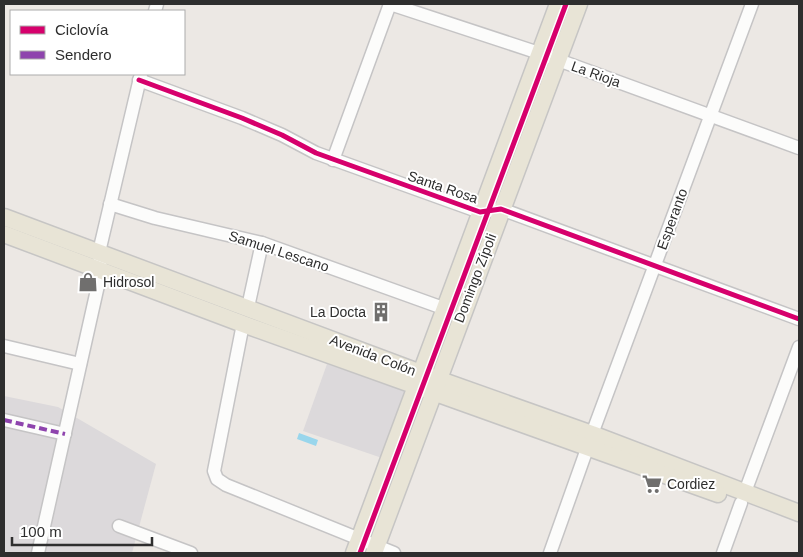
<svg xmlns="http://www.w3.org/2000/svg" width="803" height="557" viewBox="0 0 803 557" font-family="Helvetica,sans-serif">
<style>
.industrial{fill:#dcd9db}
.water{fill:#99d6ec}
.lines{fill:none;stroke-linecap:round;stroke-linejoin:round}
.minor-casing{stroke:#c5c4c5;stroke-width:15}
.major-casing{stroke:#c6c5c4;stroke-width:19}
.minor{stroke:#fcfcfb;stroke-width:12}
.major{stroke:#e8e4d6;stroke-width:16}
.quiet{stroke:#8e44ad;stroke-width:4;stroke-dasharray:8 4;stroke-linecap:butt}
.cycleway-casing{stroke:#fff;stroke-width:8}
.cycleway{stroke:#d6006c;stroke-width:5}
.labels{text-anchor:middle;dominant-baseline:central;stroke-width:4;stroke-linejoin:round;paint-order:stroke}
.street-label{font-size:14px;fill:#2e2e2e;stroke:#fff}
.poi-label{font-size:14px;fill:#2e2e2e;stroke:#fff;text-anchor:start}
</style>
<rect width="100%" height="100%" fill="#ece8e4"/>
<!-- industrial -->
<g class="industrial">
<polygon points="327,364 406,391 382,458 303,431"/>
<polygon points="4,396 58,407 156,464 132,553 4,553"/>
</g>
<!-- water -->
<polygon class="water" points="299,433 318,440 316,446 297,439"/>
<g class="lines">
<defs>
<g id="minor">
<polyline points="390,4 539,53 799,148"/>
<polyline points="155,11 157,4"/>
<polyline points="139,80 242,118 282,135 316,153 480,212 501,209 799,319"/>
<polyline points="333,160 390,4"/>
<polyline points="110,204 155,218 262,243 443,308"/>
<polyline points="248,307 262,243"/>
<polyline points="243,324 214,471 217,479 226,485 394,553"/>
<polyline points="4,346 80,364"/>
<polyline points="4,420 65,434"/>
<polyline points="592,434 752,4"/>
<polyline points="745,492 799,347"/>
<polyline points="119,526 191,553"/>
<polyline points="38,553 101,272 99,252 141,74"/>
<polyline points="550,553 588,446"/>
<polyline points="723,553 741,503"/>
</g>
<g id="major">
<polyline points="4,217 426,375 592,434 799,513"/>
<polyline points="4,234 243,324 718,494"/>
<polyline points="354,553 558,4"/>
<polyline points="374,553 579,4"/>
</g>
</defs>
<!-- minor casing -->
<use href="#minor" class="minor-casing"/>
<!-- major casing -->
<use href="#major" class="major-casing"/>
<!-- minor -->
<use href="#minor" class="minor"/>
<!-- major -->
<use href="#major" class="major"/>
<!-- quiet -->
<polyline class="quiet" points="4,420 65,434"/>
<defs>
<g id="cycleway">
<polyline points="139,80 242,118 282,135 316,153 480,212 501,209 799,319"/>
<polyline points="360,553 566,4"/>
</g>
</defs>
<!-- cycleway casing -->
<use href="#cycleway" class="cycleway-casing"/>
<!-- cycleway -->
<use href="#cycleway" class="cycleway"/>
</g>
<!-- icons -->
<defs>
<symbol id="shop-bare" viewBox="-9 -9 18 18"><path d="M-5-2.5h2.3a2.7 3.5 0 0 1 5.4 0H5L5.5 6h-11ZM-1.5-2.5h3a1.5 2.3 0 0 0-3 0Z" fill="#706f6e" stroke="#fff" stroke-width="2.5" paint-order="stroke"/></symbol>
<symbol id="building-bare" viewBox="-9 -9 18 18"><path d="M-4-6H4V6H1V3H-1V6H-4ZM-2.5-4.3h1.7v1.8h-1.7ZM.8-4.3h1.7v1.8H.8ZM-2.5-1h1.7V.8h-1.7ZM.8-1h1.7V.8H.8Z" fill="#706f6e" stroke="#fff" stroke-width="2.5" paint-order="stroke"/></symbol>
<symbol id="supermarket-bare" viewBox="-9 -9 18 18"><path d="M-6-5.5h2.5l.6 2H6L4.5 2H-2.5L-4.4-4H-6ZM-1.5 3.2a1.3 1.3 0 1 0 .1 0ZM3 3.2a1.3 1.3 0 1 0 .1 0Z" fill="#706f6e" stroke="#fff" stroke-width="2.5" paint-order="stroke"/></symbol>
</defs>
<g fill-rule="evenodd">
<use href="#shop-bare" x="74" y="268" width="28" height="28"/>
<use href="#building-bare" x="367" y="298" width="28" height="28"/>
<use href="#supermarket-bare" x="638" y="470" width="28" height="28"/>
</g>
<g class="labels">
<!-- street labels -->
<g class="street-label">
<text transform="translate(596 74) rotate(20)">La Rioja</text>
<text transform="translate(443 187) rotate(19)">Santa Rosa</text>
<text transform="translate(672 219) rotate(-70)">Esperanto</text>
<text transform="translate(279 251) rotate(18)">Samuel Lescano</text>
<text transform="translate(475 278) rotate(-69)">Domingo Zípoli</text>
<text transform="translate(373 355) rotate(21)">Avenida Colón</text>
</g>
<!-- poi labels -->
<g class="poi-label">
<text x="103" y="282">Hidrosol</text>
<text x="366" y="312" text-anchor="end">La Docta</text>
<text x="667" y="484">Cordiez</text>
</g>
</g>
<!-- border -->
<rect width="803" height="557" fill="none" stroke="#2e2e2e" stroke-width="10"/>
<!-- legend -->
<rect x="10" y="10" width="175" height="65" fill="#ffffff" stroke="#ababab"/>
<rect x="20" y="26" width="25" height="8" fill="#d6006c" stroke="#ababab"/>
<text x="55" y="35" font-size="15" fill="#2e2e2e">Ciclovía</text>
<rect x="20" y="51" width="25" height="8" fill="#8e44ad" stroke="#ababab"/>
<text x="55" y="60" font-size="15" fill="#2e2e2e">Sendero</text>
<!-- scale -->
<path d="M12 537v8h140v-8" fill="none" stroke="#2e2e2e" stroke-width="2.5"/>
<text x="20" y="537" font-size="15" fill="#2e2e2e" stroke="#ffffff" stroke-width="4" paint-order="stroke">100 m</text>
</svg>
